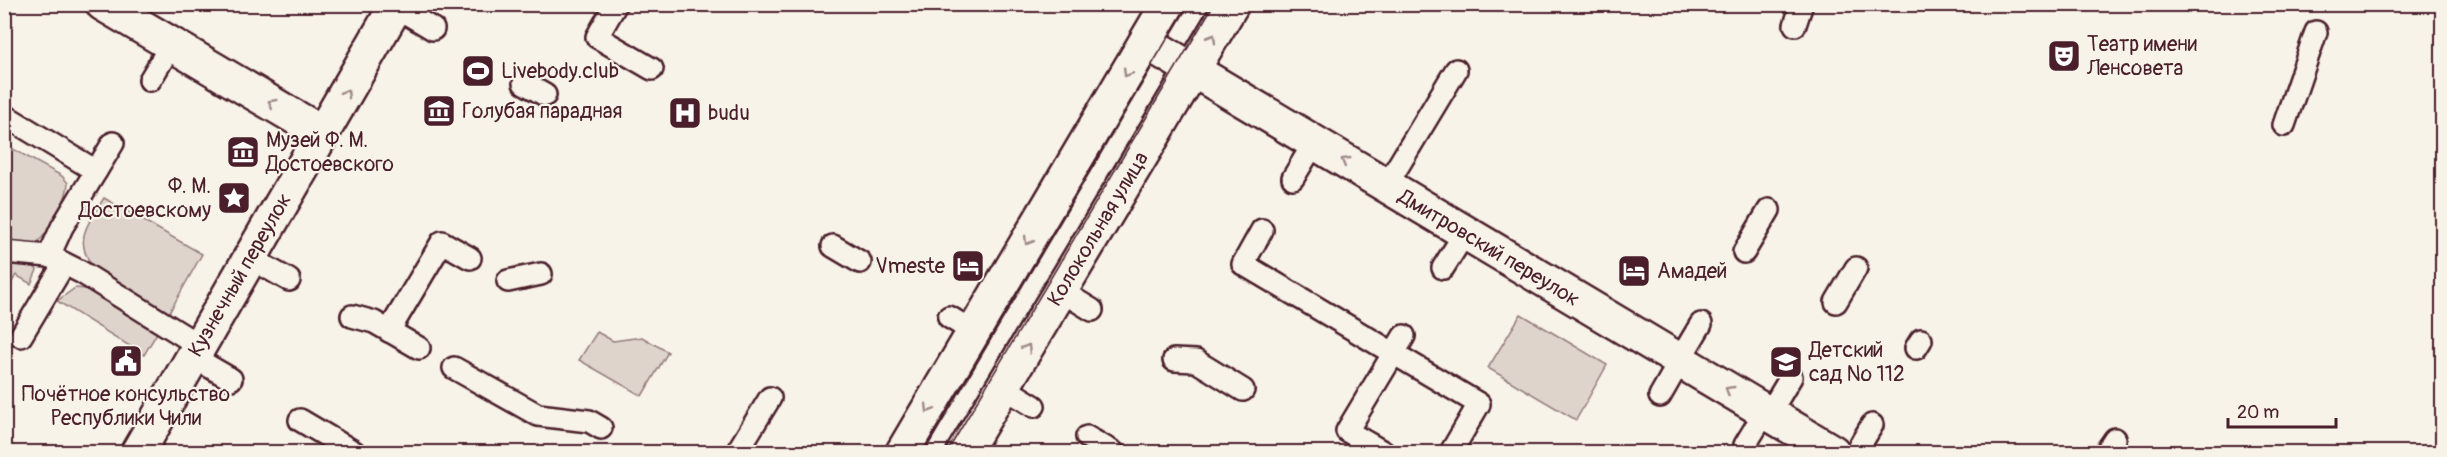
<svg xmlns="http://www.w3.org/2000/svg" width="2447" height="457" viewBox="0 0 2447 457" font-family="Pangolin,sans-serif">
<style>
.green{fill:#ded4cc;stroke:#947a7c;stroke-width:1.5}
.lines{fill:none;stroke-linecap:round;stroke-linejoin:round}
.lane-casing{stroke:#4a1f2b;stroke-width:26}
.street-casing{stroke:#4a1f2b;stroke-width:38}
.secondary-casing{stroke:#4a1f2b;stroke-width:38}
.lane{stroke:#f7f3e8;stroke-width:21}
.street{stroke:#f7f3e8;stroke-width:33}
.secondary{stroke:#f7f3e8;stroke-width:33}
.tram{stroke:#4a1f2b;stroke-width:1.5}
.oneway{stroke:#a0898a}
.labels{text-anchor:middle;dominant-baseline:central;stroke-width:4.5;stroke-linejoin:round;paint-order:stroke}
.poi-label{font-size:21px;fill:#4a1f2b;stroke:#f7f3e8;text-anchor:start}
.street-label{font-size:21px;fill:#4a1f2b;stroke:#f7f3e8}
</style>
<rect width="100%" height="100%" fill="#f7f3e8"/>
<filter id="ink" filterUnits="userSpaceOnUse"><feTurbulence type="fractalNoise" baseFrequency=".0167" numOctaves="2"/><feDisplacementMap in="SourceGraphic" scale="12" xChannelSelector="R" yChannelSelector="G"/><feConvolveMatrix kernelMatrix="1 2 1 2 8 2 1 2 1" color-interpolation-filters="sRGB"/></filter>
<g filter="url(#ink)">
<!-- green -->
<g class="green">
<path d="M4 144 62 176 68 183C67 202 50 231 36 244H5Z"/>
<path d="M104 198 202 254 169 313 92 265C73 240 89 221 104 198Z"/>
<polygon points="5,260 32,264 37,270 31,284 16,275 5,294"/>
<polygon points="75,288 86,289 157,333 144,355 57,301"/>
<polygon points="1521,314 1607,365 1576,420 1488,368"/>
<polygon points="597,332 613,341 642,337 668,352 642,396 579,360"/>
</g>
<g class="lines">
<defs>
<g id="lane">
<polyline points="616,4 597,37 652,69"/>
<polyline points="396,7 433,29"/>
<polyline points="1795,25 1802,4"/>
<polyline points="150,80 171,45"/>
<polyline points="524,83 545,95"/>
<polyline points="4,115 96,171"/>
<polyline points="2284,125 2316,32"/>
<polyline points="1293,178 1314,143"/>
<polyline points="1386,186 1456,70"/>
<polyline points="1262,230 1243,264 1479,404 1451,452"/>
<polyline points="833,246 860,262"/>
<polyline points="4,252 49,256 81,272 200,346"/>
<polyline points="1744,252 1769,210"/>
<polyline points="49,256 62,227 113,143"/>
<polyline points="250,258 289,280"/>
<polyline points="1443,268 1465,233"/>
<polyline points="508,281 541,274"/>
<polyline points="1061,291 1092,310"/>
<polyline points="1836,302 1856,268"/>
<polyline points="352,316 374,322 419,348"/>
<polyline points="949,317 974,332"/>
<polyline points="389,331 442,242 470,258"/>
<polyline points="21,336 64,264"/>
<polyline points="1916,348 1921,340"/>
<polyline points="193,357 231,379"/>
<polyline points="1174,360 1196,361 1243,390"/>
<polyline points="1679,361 1701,324"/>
<polyline points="454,368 538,415 589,421 601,428"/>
<polyline points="1003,387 1034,406"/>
<polyline points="1660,396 1680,361"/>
<polyline points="1769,414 1791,377"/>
<polyline points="300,420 354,452"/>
<polyline points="1087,437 1113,452"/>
<polyline points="1745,445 1765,412"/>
<polyline points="737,452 770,398"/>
<polyline points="1383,452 1347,431 1404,336"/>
<polyline points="1856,452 1872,425"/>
<polyline points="2106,452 2115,439"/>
</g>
<g id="street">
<polyline points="103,4 322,133"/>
<polyline points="1146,42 1833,452"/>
</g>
<g id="secondary">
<polyline points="138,452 397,4"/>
<polyline points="903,452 1168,4"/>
<polyline points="964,452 1232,4"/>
</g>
</defs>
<!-- lane casing -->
<use href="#lane" class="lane-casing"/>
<!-- street casing -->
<use href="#street" class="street-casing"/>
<!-- secondary casing -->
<use href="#secondary" class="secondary-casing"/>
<!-- lane -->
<use href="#lane" class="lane"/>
<!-- street -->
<use href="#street" class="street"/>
<!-- secondary -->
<use href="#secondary" class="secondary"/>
<!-- tram -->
<g class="tram">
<polyline points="922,452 1188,4"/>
<polyline points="947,452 1214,4"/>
</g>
</g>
<!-- one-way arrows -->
<defs><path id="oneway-chevron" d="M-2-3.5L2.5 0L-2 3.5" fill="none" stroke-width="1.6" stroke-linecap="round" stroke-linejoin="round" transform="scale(1.5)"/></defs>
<g class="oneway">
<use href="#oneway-chevron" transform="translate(1212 38) rotate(-59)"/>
<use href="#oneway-chevron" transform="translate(1127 73) rotate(121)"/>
<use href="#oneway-chevron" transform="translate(346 93) rotate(-60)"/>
<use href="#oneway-chevron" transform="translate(272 103) rotate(-149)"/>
<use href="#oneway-chevron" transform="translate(1345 161) rotate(-149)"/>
<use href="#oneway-chevron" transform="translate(1028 241) rotate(121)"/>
<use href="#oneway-chevron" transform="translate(1027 348) rotate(-59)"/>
<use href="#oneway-chevron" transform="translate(1729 390) rotate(-149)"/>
<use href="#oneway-chevron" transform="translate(929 409) rotate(121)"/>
</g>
</g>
<!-- icons -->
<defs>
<symbol id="theatre-square" viewBox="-11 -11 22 22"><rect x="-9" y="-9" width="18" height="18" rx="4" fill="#4a1f2b" stroke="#f7f3e8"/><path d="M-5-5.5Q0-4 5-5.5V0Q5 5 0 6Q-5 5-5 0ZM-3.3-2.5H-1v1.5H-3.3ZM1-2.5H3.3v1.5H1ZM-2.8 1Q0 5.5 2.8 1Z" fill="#fff"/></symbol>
<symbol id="stadium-square" viewBox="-11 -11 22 22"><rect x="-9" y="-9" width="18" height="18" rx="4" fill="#4a1f2b" stroke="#f7f3e8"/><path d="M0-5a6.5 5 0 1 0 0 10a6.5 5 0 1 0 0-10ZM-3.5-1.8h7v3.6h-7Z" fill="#fff"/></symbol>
<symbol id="museum-square" viewBox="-11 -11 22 22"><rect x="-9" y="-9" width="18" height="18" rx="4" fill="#4a1f2b" stroke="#f7f3e8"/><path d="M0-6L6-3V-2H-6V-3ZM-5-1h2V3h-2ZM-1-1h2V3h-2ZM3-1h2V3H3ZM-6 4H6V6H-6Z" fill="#fff"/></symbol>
<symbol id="hospital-square" viewBox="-11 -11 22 22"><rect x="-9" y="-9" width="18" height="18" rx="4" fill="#4a1f2b" stroke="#f7f3e8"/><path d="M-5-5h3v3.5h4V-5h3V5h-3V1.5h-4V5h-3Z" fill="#fff"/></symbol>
<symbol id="sight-square" viewBox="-11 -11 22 22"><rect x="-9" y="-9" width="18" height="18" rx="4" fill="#4a1f2b" stroke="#f7f3e8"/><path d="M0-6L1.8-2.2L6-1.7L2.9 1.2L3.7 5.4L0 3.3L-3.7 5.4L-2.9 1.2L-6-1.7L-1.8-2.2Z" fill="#fff"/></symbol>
<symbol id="hotel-square" viewBox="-11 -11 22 22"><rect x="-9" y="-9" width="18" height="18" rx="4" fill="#4a1f2b" stroke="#f7f3e8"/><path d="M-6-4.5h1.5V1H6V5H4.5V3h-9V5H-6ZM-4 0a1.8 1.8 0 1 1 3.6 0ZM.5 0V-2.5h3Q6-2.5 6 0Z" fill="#fff"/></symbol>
<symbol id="civic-square" viewBox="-11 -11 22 22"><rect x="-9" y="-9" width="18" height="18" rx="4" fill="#4a1f2b" stroke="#f7f3e8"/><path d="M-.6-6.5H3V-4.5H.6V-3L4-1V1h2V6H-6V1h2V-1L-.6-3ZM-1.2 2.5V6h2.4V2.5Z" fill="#fff"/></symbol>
<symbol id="school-square" viewBox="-11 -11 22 22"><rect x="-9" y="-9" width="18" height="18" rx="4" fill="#4a1f2b" stroke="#f7f3e8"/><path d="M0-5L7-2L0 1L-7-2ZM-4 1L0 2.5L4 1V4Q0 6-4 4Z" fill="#fff"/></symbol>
</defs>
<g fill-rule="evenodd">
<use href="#theatre-square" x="2045" y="37" width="38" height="38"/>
<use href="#stadium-square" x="459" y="52" width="38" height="38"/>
<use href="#museum-square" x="420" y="92" width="38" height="38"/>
<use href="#hospital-square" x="666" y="94" width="38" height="38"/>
<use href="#museum-square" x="224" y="133" width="38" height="38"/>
<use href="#sight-square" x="215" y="179" width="38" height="38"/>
<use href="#hotel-square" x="949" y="247" width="38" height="38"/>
<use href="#hotel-square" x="1615" y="252" width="38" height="38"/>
<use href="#civic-square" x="107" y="342" width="38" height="38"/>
<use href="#school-square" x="1767" y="343" width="38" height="38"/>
</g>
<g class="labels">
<!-- poi labels -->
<g class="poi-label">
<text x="2087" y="44">Театр имени<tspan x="2087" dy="24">Ленсовета</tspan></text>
<text x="501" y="71">Livebody.club</text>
<text x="462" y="111">Голубая парадная</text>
<text x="708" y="113">budu</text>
<text x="266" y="140">Музей Ф. М.<tspan x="266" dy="24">Достоевского</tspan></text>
<text x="211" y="186" text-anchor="end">Ф. М.<tspan x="211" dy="24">Достоевскому</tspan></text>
<text x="945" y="266" text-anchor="end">Vmeste</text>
<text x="1657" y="271">Амадей</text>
<text x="1809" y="350">Детский<tspan x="1809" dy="24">сад № 112</tspan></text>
<text x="126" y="394" text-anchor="middle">Почётное консульство<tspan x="126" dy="24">Республики Чили</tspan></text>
</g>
<!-- street labels -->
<g class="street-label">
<text transform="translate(1098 229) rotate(-59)">Колокольная улица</text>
<text transform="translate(1489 248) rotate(31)">Дмитровский переулок</text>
<text transform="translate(240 275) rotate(-60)">Кузнечный переулок</text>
</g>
</g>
<!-- margin -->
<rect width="2447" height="457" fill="none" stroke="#f7f3e8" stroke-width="24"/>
<rect x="12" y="12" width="2423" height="433" fill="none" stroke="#4a1f2b" stroke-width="2" filter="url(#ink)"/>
<!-- scale -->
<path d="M2228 418v9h108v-9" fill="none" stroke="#4a1f2b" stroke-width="3"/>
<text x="2237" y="418" font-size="18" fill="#4a1f2b" stroke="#f7f3e8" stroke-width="4.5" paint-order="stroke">20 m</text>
</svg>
